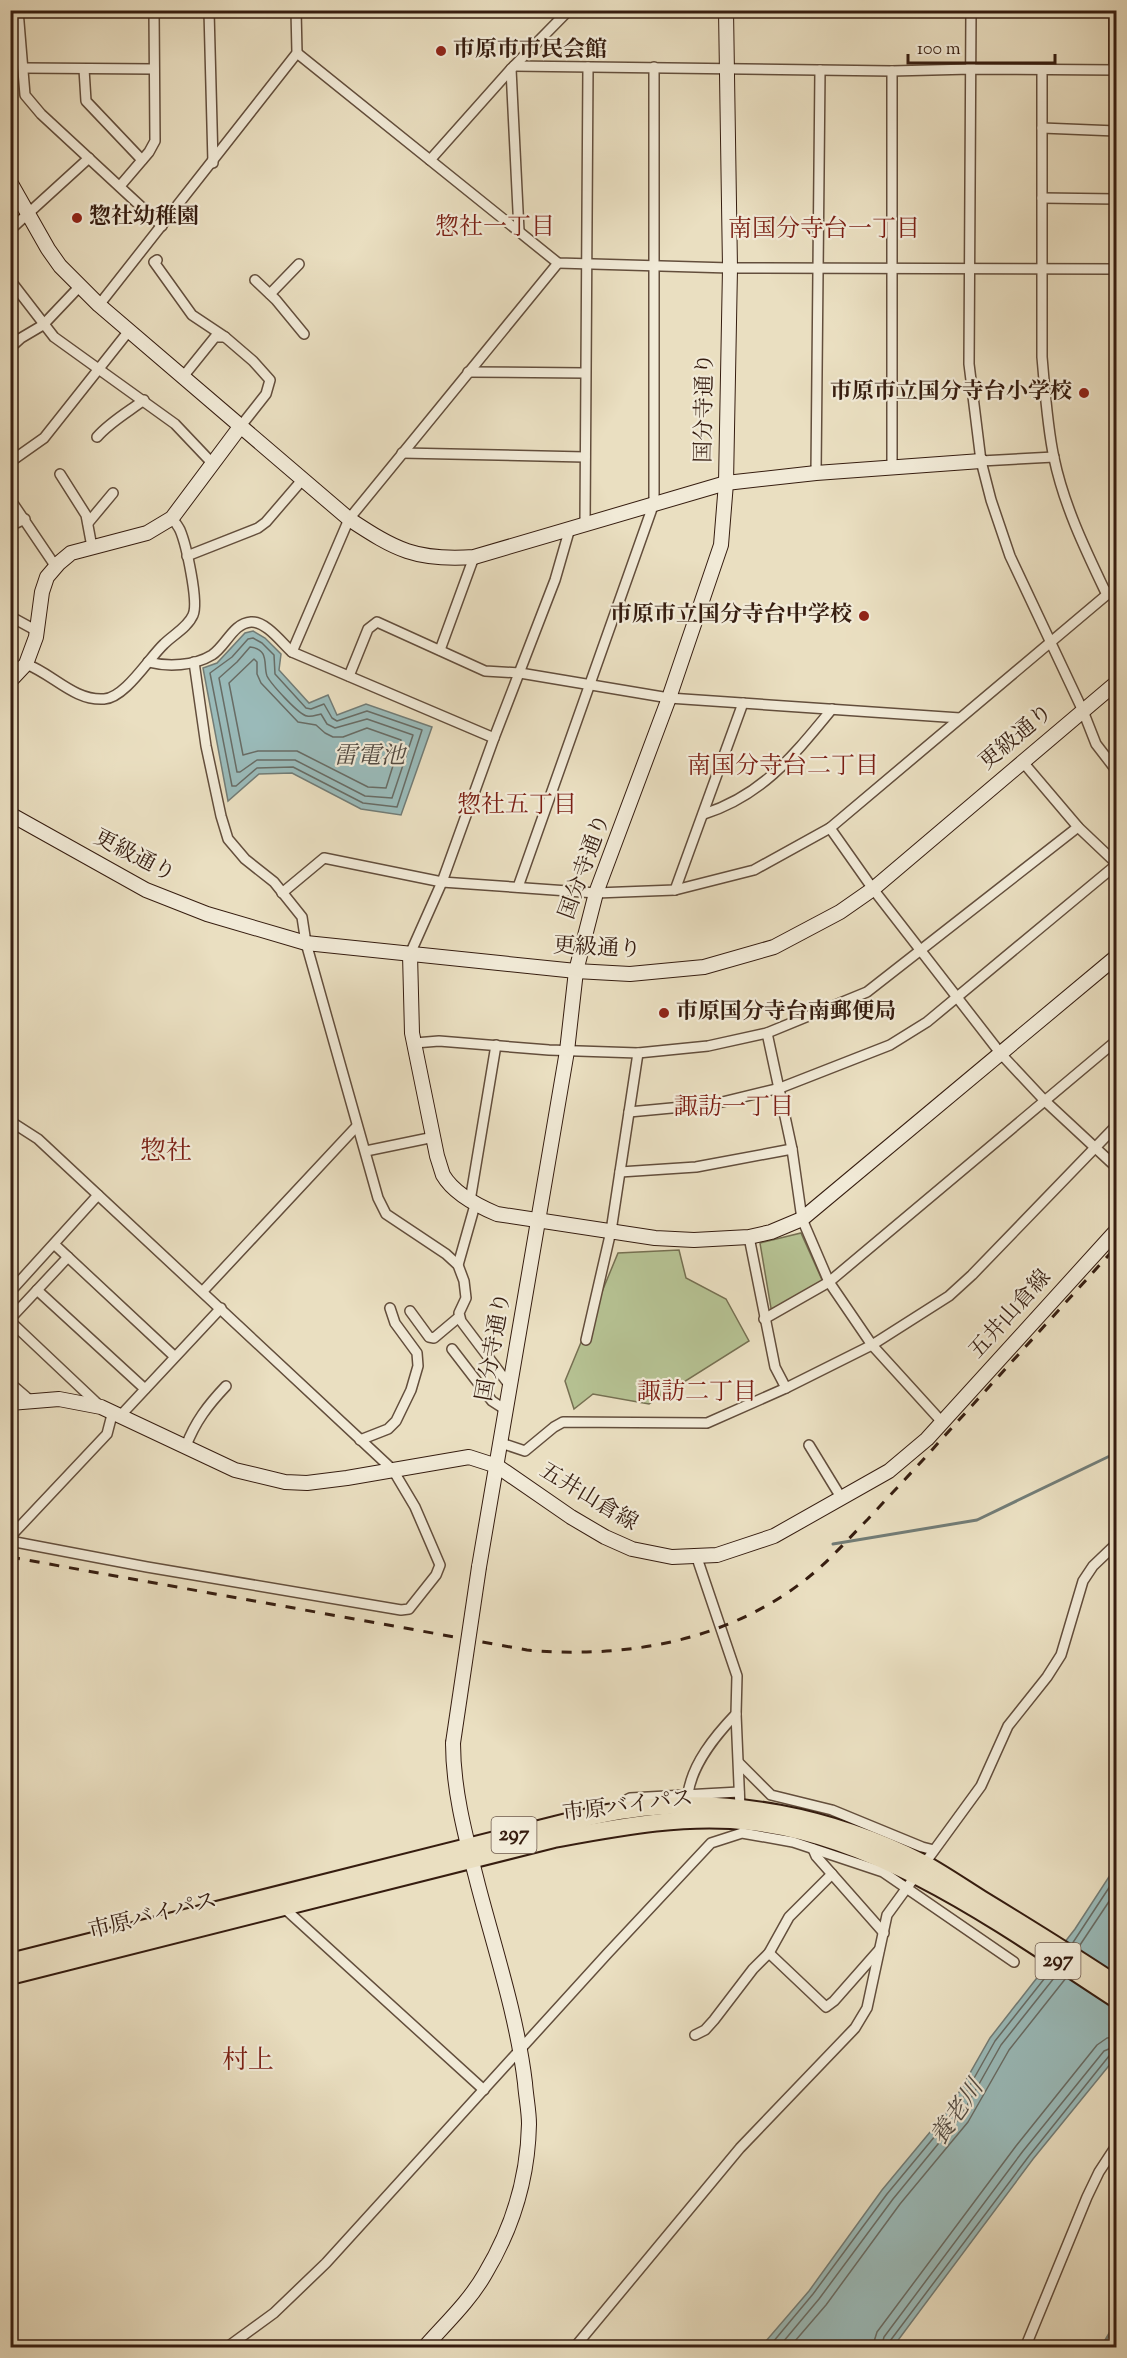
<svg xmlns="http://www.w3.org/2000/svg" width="1127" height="2358" viewBox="0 0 1127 2358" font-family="'Sorts Mill Goudy','Noto Serif JP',serif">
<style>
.green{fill:#b6c293;stroke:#767052;stroke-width:1.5}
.water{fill:#9abbba;stroke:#727c76;stroke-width:1.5}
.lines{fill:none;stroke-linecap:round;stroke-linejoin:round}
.shore{stroke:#686c65;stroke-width:1.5}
.stream{stroke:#727c76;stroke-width:3}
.street-casing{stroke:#634e3c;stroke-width:12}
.secondary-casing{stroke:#361d10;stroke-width:16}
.highway-casing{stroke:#361d10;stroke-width:20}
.street{stroke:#f1ead7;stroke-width:9}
.secondary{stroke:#f1ead7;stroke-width:14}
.highway{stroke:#eadfc1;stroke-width:16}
.rail{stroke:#361d10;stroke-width:3;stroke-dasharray:10 10;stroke-linecap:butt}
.secondary-bridge-casing{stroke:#361d10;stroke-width:16;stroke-linecap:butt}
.secondary-bridge{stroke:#f1ead7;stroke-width:14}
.poi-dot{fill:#8f2418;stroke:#f1ead7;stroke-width:2}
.labels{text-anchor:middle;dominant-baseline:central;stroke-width:4.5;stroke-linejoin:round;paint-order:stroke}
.shield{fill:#f1ead7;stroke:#6e5a4c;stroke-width:1.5}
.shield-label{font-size:21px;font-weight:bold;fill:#361d10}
.poi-label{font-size:22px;font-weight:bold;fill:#361d10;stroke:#f1ead7;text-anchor:start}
.street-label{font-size:22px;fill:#361d10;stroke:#f1ead7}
.neighbourhood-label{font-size:24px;fill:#7a1f14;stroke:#f1ead7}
.water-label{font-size:24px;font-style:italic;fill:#544c43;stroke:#f1ead7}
.quarter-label{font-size:26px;fill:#7a1f14;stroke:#f1ead7}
</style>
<rect width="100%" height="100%" fill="#eadfc1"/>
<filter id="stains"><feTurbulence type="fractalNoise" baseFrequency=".00333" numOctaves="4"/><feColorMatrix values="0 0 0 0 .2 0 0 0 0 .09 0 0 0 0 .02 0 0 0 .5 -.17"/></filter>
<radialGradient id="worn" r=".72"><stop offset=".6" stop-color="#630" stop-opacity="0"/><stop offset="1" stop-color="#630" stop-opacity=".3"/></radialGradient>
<!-- green -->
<g class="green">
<polygon points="801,1233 823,1282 772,1314 760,1243"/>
<polygon points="679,1250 686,1278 726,1299 749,1341 649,1404 593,1394 574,1409 565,1381 618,1253"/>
</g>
<!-- water -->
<g class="water">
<polygon points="253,631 265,638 281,654 279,670 309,703 328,695 337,715 366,704 432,727 401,815 361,809 292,773 259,774 228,801 203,668 217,663 245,633"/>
<polygon points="1116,1866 1116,2057 1033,2159 893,2347 760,2348 809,2291 882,2190 950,2108 990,2038 1075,1929"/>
</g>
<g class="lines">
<!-- shore -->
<g class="shore">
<polygon points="253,638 262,643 274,655 275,674 306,708 311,709 324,704 332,718 337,721 367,711 422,730 397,807 363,803 293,767 257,768 236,786 232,786 210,673 232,657 248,639"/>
<path d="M250 647C270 649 263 665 267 676 271 684 299 715 307 716 312 717 316 715 321 714L327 724 335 728 367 719 413 735 392 798 365 796 295 760H257L240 772H237L219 678 237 662Z"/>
<polygon points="254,659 257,662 257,674 261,683 298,722 316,725 325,733 333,737 343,737 367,728 401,740 386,788 368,787 297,751 258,751 243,755 229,683"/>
<polyline points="1072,1944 1116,1877"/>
<polyline points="1078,1948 1116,1891"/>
<polyline points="768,2348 813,2294 887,2194 955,2112 995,2041 1052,1969"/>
<polyline points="778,2348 819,2299 893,2199 961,2116 1001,2045 1058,1973"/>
<polyline points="789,2348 826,2305 900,2204 968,2122 1009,2050 1066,1978"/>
<polyline points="872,2348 877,2332 1016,2146 1097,2045 1107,2038 1116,2037"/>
<polyline points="881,2348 884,2337 1023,2151 1104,2051 1116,2046"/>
<polyline points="889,2348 890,2341 1029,2156 1109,2056 1116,2054"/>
</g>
<!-- stream -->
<g class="stream">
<polyline points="833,1544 977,1520 1116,1453"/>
<polyline points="1101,2348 1116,2323"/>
</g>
<defs>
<g id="street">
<polyline points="18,10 25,95 41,114 162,226"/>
<polyline points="78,10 296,11"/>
<polyline points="971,10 969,364 981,461 991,500 1010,556 1083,711 1096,744 1116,770"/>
<polyline points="209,11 213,163"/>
<polyline points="297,53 558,263 730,268 1116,269"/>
<polyline points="514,66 892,71 971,69 1116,70"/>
<polyline points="23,68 154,69"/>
<polyline points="84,69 86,101 142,160"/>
<polyline points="511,69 519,231"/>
<polyline points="1114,70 1114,10"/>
<path d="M1042 71V357C1045 390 1047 425 1054 458 1064 506 1086 551 1107 595"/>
<polyline points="1042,128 1116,131"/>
<polyline points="430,160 511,69 569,10"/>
<polyline points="120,186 149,152 155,141 154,11"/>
<polyline points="1042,198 1116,199"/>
<polyline points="10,230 89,158"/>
<polyline points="157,260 154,262 192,315 225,337 253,361 270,380 266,394 240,427"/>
<polyline points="10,280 54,337 175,424 212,463"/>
<polyline points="255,280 276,300 304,334"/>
<polyline points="270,294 299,264"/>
<polyline points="99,305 297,53 296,10"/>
<polyline points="10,348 21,338 43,325 80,286"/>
<polyline points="468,372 585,373"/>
<polyline points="182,378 215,337 225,337"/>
<path d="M97 437C110 422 128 412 144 400"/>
<polyline points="402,453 585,457"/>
<polyline points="981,461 1054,457"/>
<polyline points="10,462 44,438 128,332"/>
<polyline points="892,466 892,71"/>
<polyline points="816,473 820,70"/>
<polyline points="60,474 86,515 92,547"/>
<polyline points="10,499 56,567"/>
<polyline points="88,523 113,493"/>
<polyline points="585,524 588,67"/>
<polyline points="10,526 25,519"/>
<polyline points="187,556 258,528 266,522 303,479"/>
<polyline points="10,619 15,619 37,631"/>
<polyline points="440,650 474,557"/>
<path d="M148 662C168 667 194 666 212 655 226 646 233 623 251 622 266 621 282 643 292 652"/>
<polyline points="194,662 206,746 221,816 228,839 245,859 274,882 302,917 306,943 378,1198 386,1214 446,1254 458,1265 464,1281 466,1298 459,1313 461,1321 510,1386"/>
<path d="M26 664C53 674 74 701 104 699 125 698 149 658 164 644 173 635 188 627 193 615 199 602 186 544 180 530 178 526 175 522 172 518"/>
<polyline points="349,676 368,629 377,622 485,671 520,673 669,698 960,718"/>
<polyline points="494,738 292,652 349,519 558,263"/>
<polyline points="1022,761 1078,827 1116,863"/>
<path d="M704 814C763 795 794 755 832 709"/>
<polyline points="830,828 873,889 1001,1054 1045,1101 1116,1167"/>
<polyline points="518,887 654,503 654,67"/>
<polyline points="675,890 743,703"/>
<polyline points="282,893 324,858 442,882 596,893 675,890 754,870 830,828 1116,587"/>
<polyline points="410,954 442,882 494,738 555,580 570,528"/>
<polyline points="767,1033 792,1149 802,1219 829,1282 872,1345 942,1422"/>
<polyline points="415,1043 439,1041 549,1050 638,1053 708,1046 767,1033 867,992 1078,827"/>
<polyline points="629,1112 714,1104 780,1088 890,1045 927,1022 1116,865"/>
<polyline points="10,1121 38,1139 393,1470 415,1507 440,1565 436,1575 409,1609 401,1610 147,1567 10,1541"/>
<polyline points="366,1151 434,1137"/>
<polyline points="620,1172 696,1167 792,1149"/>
<polyline points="470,1201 496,1045"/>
<polyline points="749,1237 775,1367 786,1388"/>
<polyline points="54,1244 174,1356"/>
<polyline points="458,1265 475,1205"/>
<polyline points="37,1290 145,1389"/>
<polyline points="203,1291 357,1126"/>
<polyline points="10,1292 98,1195"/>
<polyline points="410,1311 429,1337 434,1338 459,1317"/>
<polyline points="10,1319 68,1257"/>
<polyline points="764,1319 829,1282 1116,1041"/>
<polyline points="10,1321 100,1406"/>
<polyline points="586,1340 611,1231 638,1053"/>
<polyline points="452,1349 492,1401 506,1410"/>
<polyline points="10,1383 32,1402"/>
<polyline points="121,1415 221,1308"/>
<polyline points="360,1440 388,1429 396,1421 411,1390 418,1366 417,1353 395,1323 390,1308"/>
<polyline points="501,1443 525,1451 554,1427 563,1422 707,1423 786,1388 872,1345 949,1296 972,1275 1116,1126"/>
<polyline points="809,1445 842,1499"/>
<path d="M186 1446C195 1422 208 1405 226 1386"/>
<polyline points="10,1537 107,1434 113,1411"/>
<polyline points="697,1558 737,1676 736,1714 740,1808"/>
<polyline points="739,1763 771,1795 832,1810 922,1847 934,1850"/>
<path d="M688 1794C692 1764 715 1736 736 1714"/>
<polyline points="628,1810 628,1799 630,1798 739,1792"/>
<polyline points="813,1849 816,1856 884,1933"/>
<polyline points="284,1908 484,2090"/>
<polyline points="769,1953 826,2007 834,2001 879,1950"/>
<polyline points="695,2035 705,2030 714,2020 753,1969 769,1953 789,1917 832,1874"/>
<polyline points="226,2348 274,2313 326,2263 607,1954 711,1843 742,1833 793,1842 883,1872 1014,1962"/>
<polyline points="574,2348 740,2148 855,2028 867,2008 887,1915 981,1786 1008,1726 1047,1677 1061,1655 1083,1581 1093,1566 1116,1544"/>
<polyline points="1025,2348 1087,2197 1099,2172 1116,2146"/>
</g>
<g id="secondary">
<path d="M10 182 48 249 60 266 99 305 349 519C396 550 416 561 474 557L726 483 816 473 981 461"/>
<polyline points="10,681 26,664 36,637 42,592 47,577 59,563 71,553 147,533 172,518 240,427"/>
<polyline points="10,814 146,890 207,914 306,943 576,971 630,974 704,967 774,947 840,912 873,889 1116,683"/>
<path d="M410 954 412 1033 437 1156C439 1162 441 1169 443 1175 454 1194 478 1206 497 1214L655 1238 694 1240 749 1237 771 1232 802 1219 1116 957"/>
<polyline points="10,1403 59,1399 101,1407 235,1470 285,1482 307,1483 347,1478 469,1457 497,1466 571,1517 605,1537 632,1549 672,1557 717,1555 774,1536 889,1471 927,1439 1116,1231"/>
<polyline points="479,1567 567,1051 576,971 596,893 669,698 721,545 726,483 730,268 726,10"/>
<path d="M424 2348C445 2324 469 2302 485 2274 512 2229 528 2177 529 2124 529 2111 526 2097 525 2083 517 2016 495 1950 478 1885 466 1838 453 1791 453 1743"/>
</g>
<g id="highway">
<path d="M10 1962 555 1825C579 1819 603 1813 627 1810 728 1795 833 1817 923 1863 943 1874 962 1887 981 1899 1027 1927 1072 1955 1116 1984"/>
<path d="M10 1976 554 1839C619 1827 685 1814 752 1822 884 1837 1008 1929 1116 1999"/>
</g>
</defs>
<!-- street casing -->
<use href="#street" class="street-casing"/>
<!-- secondary casing -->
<use href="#secondary" class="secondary-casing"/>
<!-- highway casing -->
<use href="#highway" class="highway-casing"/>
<!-- street -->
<use href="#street" class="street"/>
<!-- secondary -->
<use href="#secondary" class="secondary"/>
<!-- highway -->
<use href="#highway" class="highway"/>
<!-- rail -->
<path class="rail" d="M10 1557 527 1650C627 1659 730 1641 810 1576 831 1559 849 1538 868 1519 892 1493 916 1468 939 1442 998 1377 1057 1312 1116 1247"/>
<defs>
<polyline id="secondary-bridge" points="453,1743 479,1567"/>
</defs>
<!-- secondary-bridge casing -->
<use href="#secondary-bridge" class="secondary-bridge-casing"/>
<!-- secondary-bridge -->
<use href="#secondary-bridge" class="secondary-bridge"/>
</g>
<!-- markers -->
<g class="poi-dot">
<circle cx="441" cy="51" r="6"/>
<circle cx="77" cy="218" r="6"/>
<circle cx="1084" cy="393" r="6"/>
<circle cx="864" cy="616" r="6"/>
<circle cx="664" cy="1013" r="6"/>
</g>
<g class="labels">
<!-- shield labels -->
<g class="shield">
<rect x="491.5" y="1817" width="45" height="36" rx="4.5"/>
<rect x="1035.5" y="1943" width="45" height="36" rx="4.5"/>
</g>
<g class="shield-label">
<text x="514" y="1835">297</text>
<text x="1058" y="1961">297</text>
</g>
<!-- poi labels -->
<g class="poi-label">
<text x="453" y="51">市原市市民会館</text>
<text x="89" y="218">惣社幼稚園</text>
<text x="1072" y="393" text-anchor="end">市原市立国分寺台小学校</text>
<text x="852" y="616" text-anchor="end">市原市立国分寺台中学校</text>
<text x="676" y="1013">市原国分寺台南郵便局</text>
</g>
<!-- street labels -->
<g class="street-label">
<text transform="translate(706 408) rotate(-89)">国分寺通り</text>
<text transform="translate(1017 738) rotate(-40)">更級通り</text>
<text transform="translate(134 857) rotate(27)">更級通り</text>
<text transform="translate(586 867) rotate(-70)">国分寺通り</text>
<text transform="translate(597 949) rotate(3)">更級通り</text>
<text transform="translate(1011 1315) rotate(-48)">五井山倉線</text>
<text transform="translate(495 1347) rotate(-80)">国分寺通り</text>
<text transform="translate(588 1498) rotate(31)">五井山倉線</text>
<text transform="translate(628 1807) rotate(-7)">市原バイパス</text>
<text transform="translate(153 1917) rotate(-14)">市原バイパス</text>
</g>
<!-- neighbourhood labels -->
<g class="neighbourhood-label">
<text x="495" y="228">惣社一丁目</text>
<text x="824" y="230">南国分寺台一丁目</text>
<text x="783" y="767">南国分寺台二丁目</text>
<text x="517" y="806">惣社五丁目</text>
<text x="734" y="1108">諏訪一丁目</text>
<text x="697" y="1393">諏訪二丁目</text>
</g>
<!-- water labels -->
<g class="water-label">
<text x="369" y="757">雷電池</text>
<text transform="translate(958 2113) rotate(-55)">養老川</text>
</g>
<!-- quarter labels -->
<g class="quarter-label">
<text x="166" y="1152">惣社</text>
<text x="248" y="2061">村上</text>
</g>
</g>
<!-- margin -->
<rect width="1127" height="2358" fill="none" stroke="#eadfc1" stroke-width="36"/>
<rect x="12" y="12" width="1103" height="2334" fill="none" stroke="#361d10" stroke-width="3"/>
<rect x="18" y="18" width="1091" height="2322" fill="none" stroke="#361d10" stroke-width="1.5"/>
<!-- scale -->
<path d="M908 54v9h147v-9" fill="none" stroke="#361d10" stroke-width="3"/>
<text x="917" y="54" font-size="18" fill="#361d10" stroke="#f1ead7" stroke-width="4.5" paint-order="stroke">100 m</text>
<rect width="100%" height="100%" filter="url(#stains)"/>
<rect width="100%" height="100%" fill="url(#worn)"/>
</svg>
